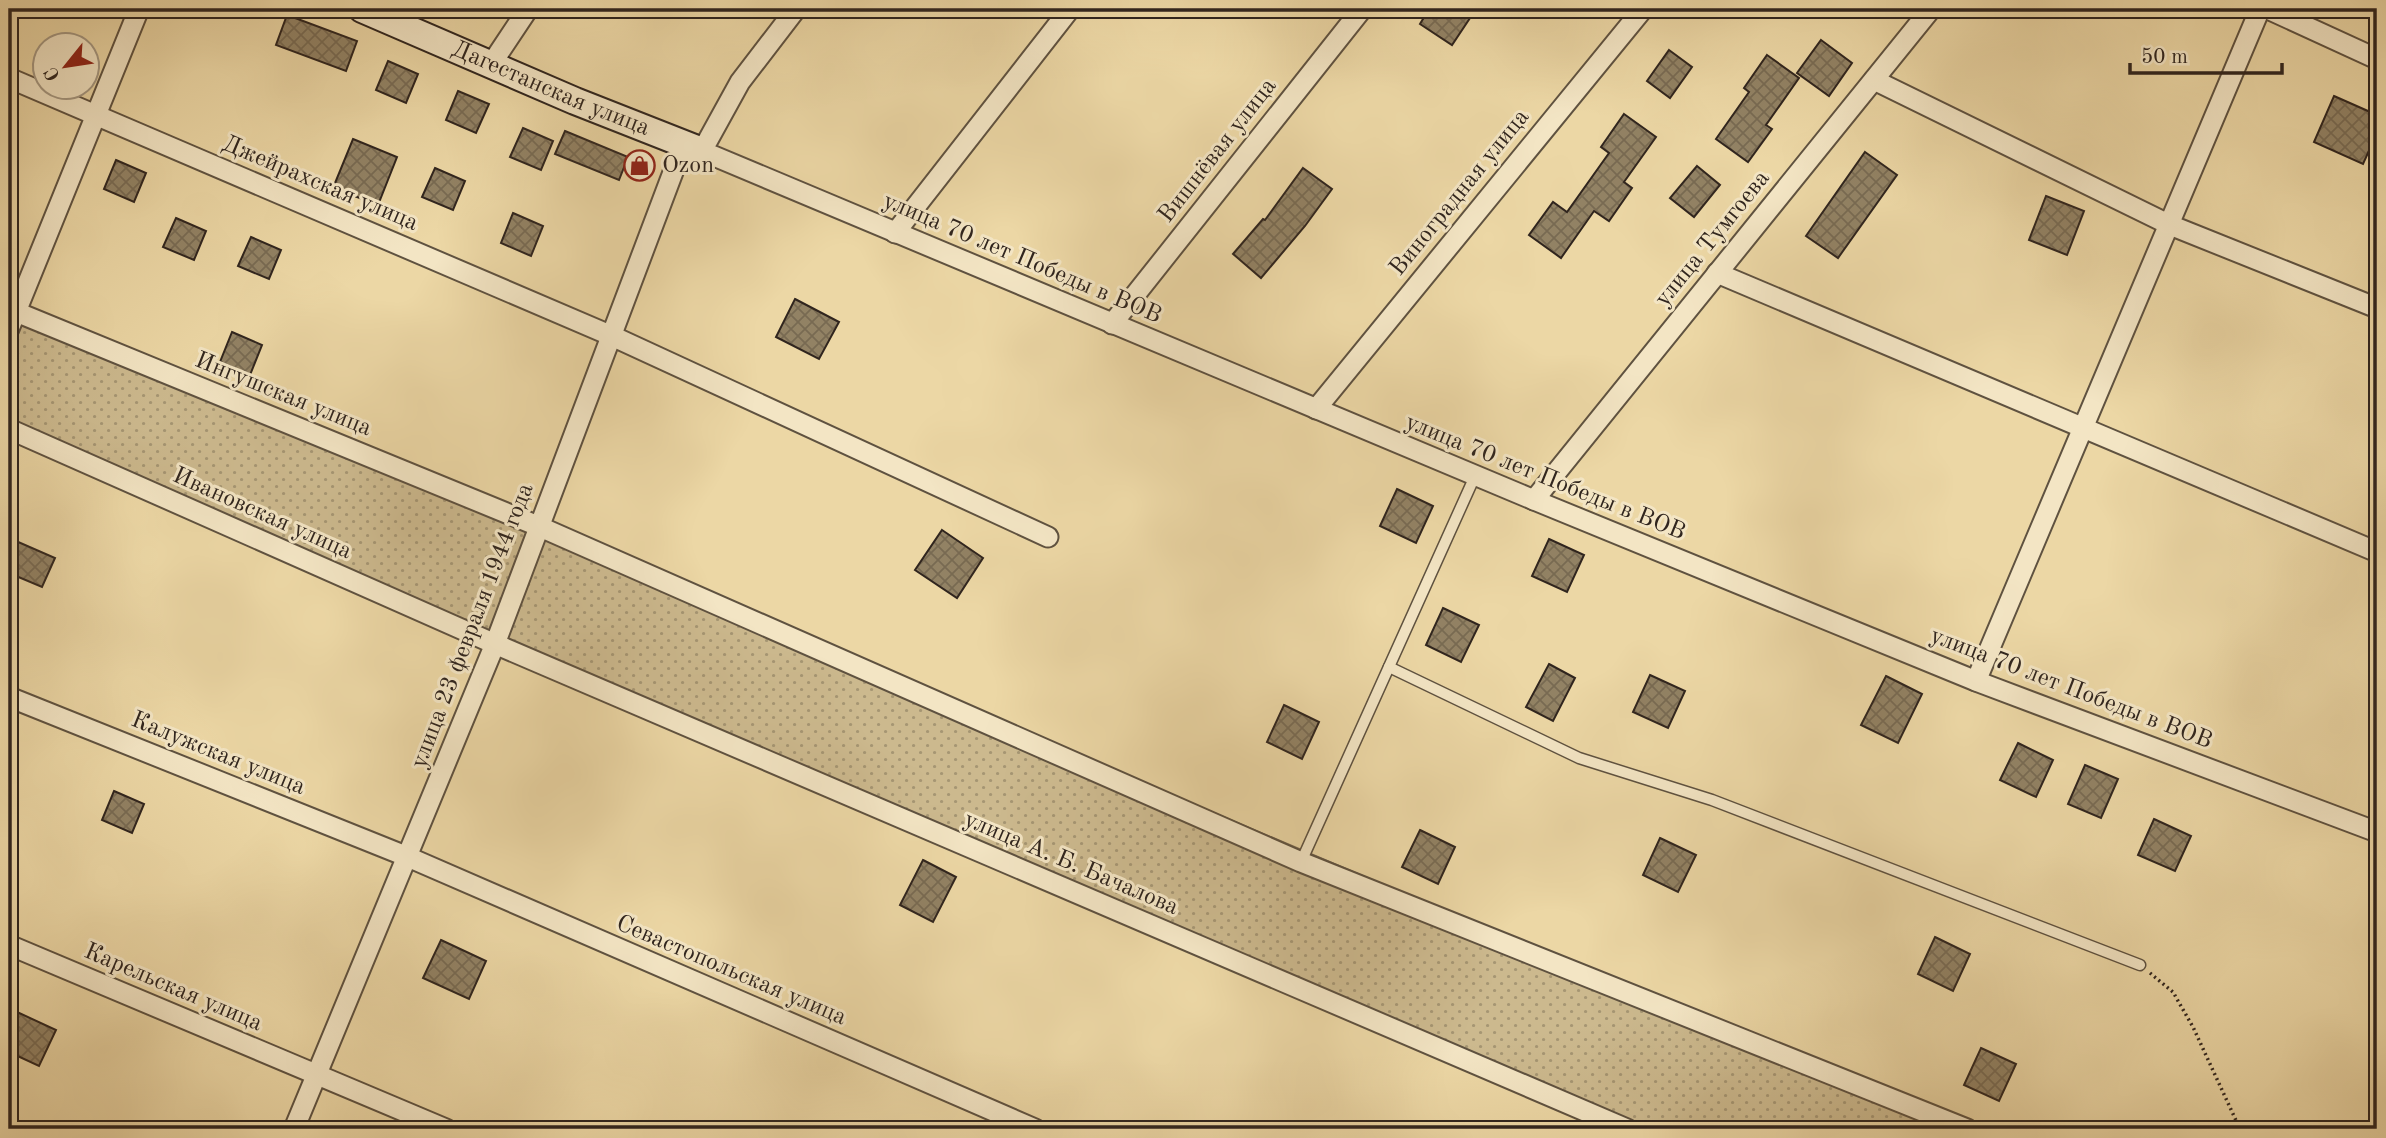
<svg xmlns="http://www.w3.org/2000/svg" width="2386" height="1138" viewBox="0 0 2386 1138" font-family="'Old Standard TT',serif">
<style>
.grass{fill:url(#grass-dots);stroke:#7e6f56;stroke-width:2}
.building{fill:url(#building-cross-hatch);stroke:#30251e;stroke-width:2}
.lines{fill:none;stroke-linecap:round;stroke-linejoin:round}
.lane-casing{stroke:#5f5240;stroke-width:13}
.street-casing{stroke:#5f5240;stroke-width:23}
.secondary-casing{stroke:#30251e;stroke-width:30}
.path{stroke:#30251e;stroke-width:3.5;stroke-dasharray:2 3.5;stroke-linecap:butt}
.lane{stroke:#f3e5c4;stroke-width:10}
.street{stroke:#f3e5c4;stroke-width:19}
.secondary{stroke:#f3e5c4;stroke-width:26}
.labels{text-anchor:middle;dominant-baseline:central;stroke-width:6;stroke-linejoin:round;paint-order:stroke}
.street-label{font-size:24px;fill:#30251e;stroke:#f3e5c4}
.poi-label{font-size:24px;fill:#30251e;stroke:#f3e5c4;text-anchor:start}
</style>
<defs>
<pattern id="grass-dots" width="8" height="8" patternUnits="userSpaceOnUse" patternTransform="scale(1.75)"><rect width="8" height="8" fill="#ccb98e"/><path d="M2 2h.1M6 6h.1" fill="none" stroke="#a69673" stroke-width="1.8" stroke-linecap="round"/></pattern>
<pattern id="building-cross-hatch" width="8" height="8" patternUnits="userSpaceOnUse" patternTransform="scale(1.75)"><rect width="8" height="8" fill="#928264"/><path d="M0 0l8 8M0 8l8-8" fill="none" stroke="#786a52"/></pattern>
</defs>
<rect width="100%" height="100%" fill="#ecd7a5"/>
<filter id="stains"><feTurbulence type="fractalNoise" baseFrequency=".00286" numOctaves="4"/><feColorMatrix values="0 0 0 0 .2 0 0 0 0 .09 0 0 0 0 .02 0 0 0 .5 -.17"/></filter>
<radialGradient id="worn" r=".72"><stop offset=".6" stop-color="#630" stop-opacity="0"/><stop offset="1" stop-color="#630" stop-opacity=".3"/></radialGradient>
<!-- grass -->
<polygon class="grass" points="9,309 538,526 1959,1129 1627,1129 9,429"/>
<!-- building -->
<g class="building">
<polygon points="1429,9 1476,9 1452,45 1420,24"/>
<polygon points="287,15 357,41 346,71 276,45"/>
<polygon points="1821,40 1852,63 1829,96 1797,73"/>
<polygon points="1669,50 1692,67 1670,98 1647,81"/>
<polygon points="1767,55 1799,78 1766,125 1772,129 1748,162 1716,139 1749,92 1744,88"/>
<polygon points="388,61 418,74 406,103 376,90"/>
<polygon points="458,91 489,104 476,133 446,120"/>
<polygon points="2334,96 2377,115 2377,133 2363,164 2314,142"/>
<polygon points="1624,114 1656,137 1624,182 1632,188 1609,221 1594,211 1561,258 1529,235 1553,202 1567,212 1609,153 1601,147"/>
<polygon points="523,128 553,141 541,170 510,157"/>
<polygon points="565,131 628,157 619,180 555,154"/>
<polygon points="353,139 397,157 378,205 333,188"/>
<polygon points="1865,152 1897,175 1838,258 1806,236"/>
<polygon points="116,160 146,173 134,202 104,189"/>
<polygon points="1697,166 1720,185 1694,217 1670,198"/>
<polygon points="435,168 465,181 453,210 422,197"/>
<polygon points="1303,168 1332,189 1305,226 1261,278 1233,254 1263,219 1265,220"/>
<polygon points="2046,196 2084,211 2067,255 2029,240"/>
<polygon points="513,213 543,226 531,256 501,243"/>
<polygon points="176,218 206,231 194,260 163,247"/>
<polygon points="251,237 281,250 269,279 238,266"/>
<polygon points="795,299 839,322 819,359 776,337"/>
<polygon points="232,332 262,345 250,375 220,362"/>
<polygon points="1397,489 1433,506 1416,543 1380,526"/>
<polygon points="942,530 983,558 957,598 915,570"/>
<polygon points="9,538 55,558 42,587 9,573"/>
<polygon points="1549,539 1584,555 1567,592 1532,576"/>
<polygon points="1443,608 1479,625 1461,662 1426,645"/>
<polygon points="1549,664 1575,678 1553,721 1526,707"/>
<polygon points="1650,675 1685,691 1668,728 1633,712"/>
<polygon points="1886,676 1922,694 1898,743 1861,725"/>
<polygon points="1284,705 1319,722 1302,759 1267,742"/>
<polygon points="2018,743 2053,760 2036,797 2000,780"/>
<polygon points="2085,765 2118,779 2101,818 2068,804"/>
<polygon points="114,791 144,804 132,833 102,820"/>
<polygon points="2154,819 2191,836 2175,871 2138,855"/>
<polygon points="1420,830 1455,847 1438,884 1402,867"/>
<polygon points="1660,838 1696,855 1678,892 1643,875"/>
<polygon points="923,860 956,877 933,922 900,905"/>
<polygon points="1935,937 1970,954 1953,991 1918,974"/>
<polygon points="441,940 486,961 469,999 423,978"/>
<polygon points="17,1012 56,1030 39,1066 9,1052 9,1028"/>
<polygon points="1981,1048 2016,1064 1999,1101 1964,1085"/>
</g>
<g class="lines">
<defs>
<g id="lane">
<polyline points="1389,667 1579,758 1712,800 2140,965"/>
<polyline points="1301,862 1475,476"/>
</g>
<g id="street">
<polyline points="2268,9 2377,59"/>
<polyline points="492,63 528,9"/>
<polyline points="9,78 612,336 1048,537"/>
<polyline points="1874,80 2170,225 2377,308"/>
<polyline points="702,151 1534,500 1976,681 2377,832"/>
<polyline points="702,151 740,82 796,9"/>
<polyline points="895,233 1070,9"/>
<polyline points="1717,273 2377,552"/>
<polyline points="9,309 538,526 1301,862 1967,1129"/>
<polyline points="1112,324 1362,9"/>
<polyline points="9,329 139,9"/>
<polyline points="1316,409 1643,9"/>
<polyline points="9,429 495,644 1627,1129"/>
<polyline points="1534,500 1931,9"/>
<polyline points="1976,681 2260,9"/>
<polyline points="9,697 408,857 1035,1129"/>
<polyline points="9,945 446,1129"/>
<polyline points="294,1129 495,644 678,159 702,151"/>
</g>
<g id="secondary">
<path id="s1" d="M362 9 575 101 702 151"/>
</g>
</defs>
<!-- lane casing -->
<use href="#lane" class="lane-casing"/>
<!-- street casing -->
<use href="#street" class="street-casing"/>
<!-- secondary casing -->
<use href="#secondary" class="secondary-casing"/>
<!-- path -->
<polyline class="path" points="2150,973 2173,992 2193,1027 2240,1129"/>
<!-- lane -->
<use href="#lane" class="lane"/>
<!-- street -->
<use href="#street" class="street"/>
<!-- secondary -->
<use href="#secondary" class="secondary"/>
</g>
<!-- icons -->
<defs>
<symbol id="shop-ring" viewBox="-11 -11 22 22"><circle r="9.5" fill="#f3e5c4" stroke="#8f2418" stroke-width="1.5"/><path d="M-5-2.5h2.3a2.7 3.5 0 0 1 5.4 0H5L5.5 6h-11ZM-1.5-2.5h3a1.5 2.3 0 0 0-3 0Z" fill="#8f2418"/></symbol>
</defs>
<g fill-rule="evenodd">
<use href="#shop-ring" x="622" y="148" width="35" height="35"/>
</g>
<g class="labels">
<!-- street labels -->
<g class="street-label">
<text stroke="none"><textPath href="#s1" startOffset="205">Дагестанская улица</textPath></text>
<text transform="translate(1218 151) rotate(-52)">Вишнёвая улица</text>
<text transform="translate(320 184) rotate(23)">Джейрахская улица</text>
<text transform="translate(1460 193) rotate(-51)">Виноградная улица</text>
<text transform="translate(1713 239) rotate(-51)">улица Тумгоева</text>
<text transform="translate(1022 259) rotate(23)">улица 70 лет Победы в ВОВ</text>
<text transform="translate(283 395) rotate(22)">Ингушская улица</text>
<text transform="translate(1545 478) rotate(22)">улица 70 лет Победы в ВОВ</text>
<text transform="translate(262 514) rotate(24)">Ивановская улица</text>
<text transform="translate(473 626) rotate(-69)">улица 23 февраля 1944 года</text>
<text transform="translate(2071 689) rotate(21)">улица 70 лет Победы в ВОВ</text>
<text transform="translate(218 754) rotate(22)">Калужская улица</text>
<text transform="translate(1071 864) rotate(23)">улица А. Б. Бачалова</text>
<text transform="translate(731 971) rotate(23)">Севастопольская улица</text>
<text transform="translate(173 988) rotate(23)">Карельская улица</text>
</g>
<!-- poi labels -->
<g class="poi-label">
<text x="662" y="166">Ozon</text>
</g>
</g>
<!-- margin -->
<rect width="2386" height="1138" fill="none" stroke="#ecd7a5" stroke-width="35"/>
<rect x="10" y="10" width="2365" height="1117" fill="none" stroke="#30251e" stroke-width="3.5"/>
<rect x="18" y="18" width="2351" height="1103" fill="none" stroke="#30251e" stroke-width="2"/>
<!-- north arrow -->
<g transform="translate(66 66) rotate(240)"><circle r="33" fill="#f3e5c4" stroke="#a59882" stroke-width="2"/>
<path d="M0-5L12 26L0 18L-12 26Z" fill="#8f2418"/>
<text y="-10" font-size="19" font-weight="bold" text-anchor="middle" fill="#30251e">С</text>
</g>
<!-- scale -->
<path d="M2130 63v10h152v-10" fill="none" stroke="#30251e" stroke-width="3.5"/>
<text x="2141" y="63" font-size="21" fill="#30251e" stroke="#f3e5c4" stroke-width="5" paint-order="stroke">50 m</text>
<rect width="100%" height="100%" filter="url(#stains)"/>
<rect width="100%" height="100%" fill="url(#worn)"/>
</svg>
